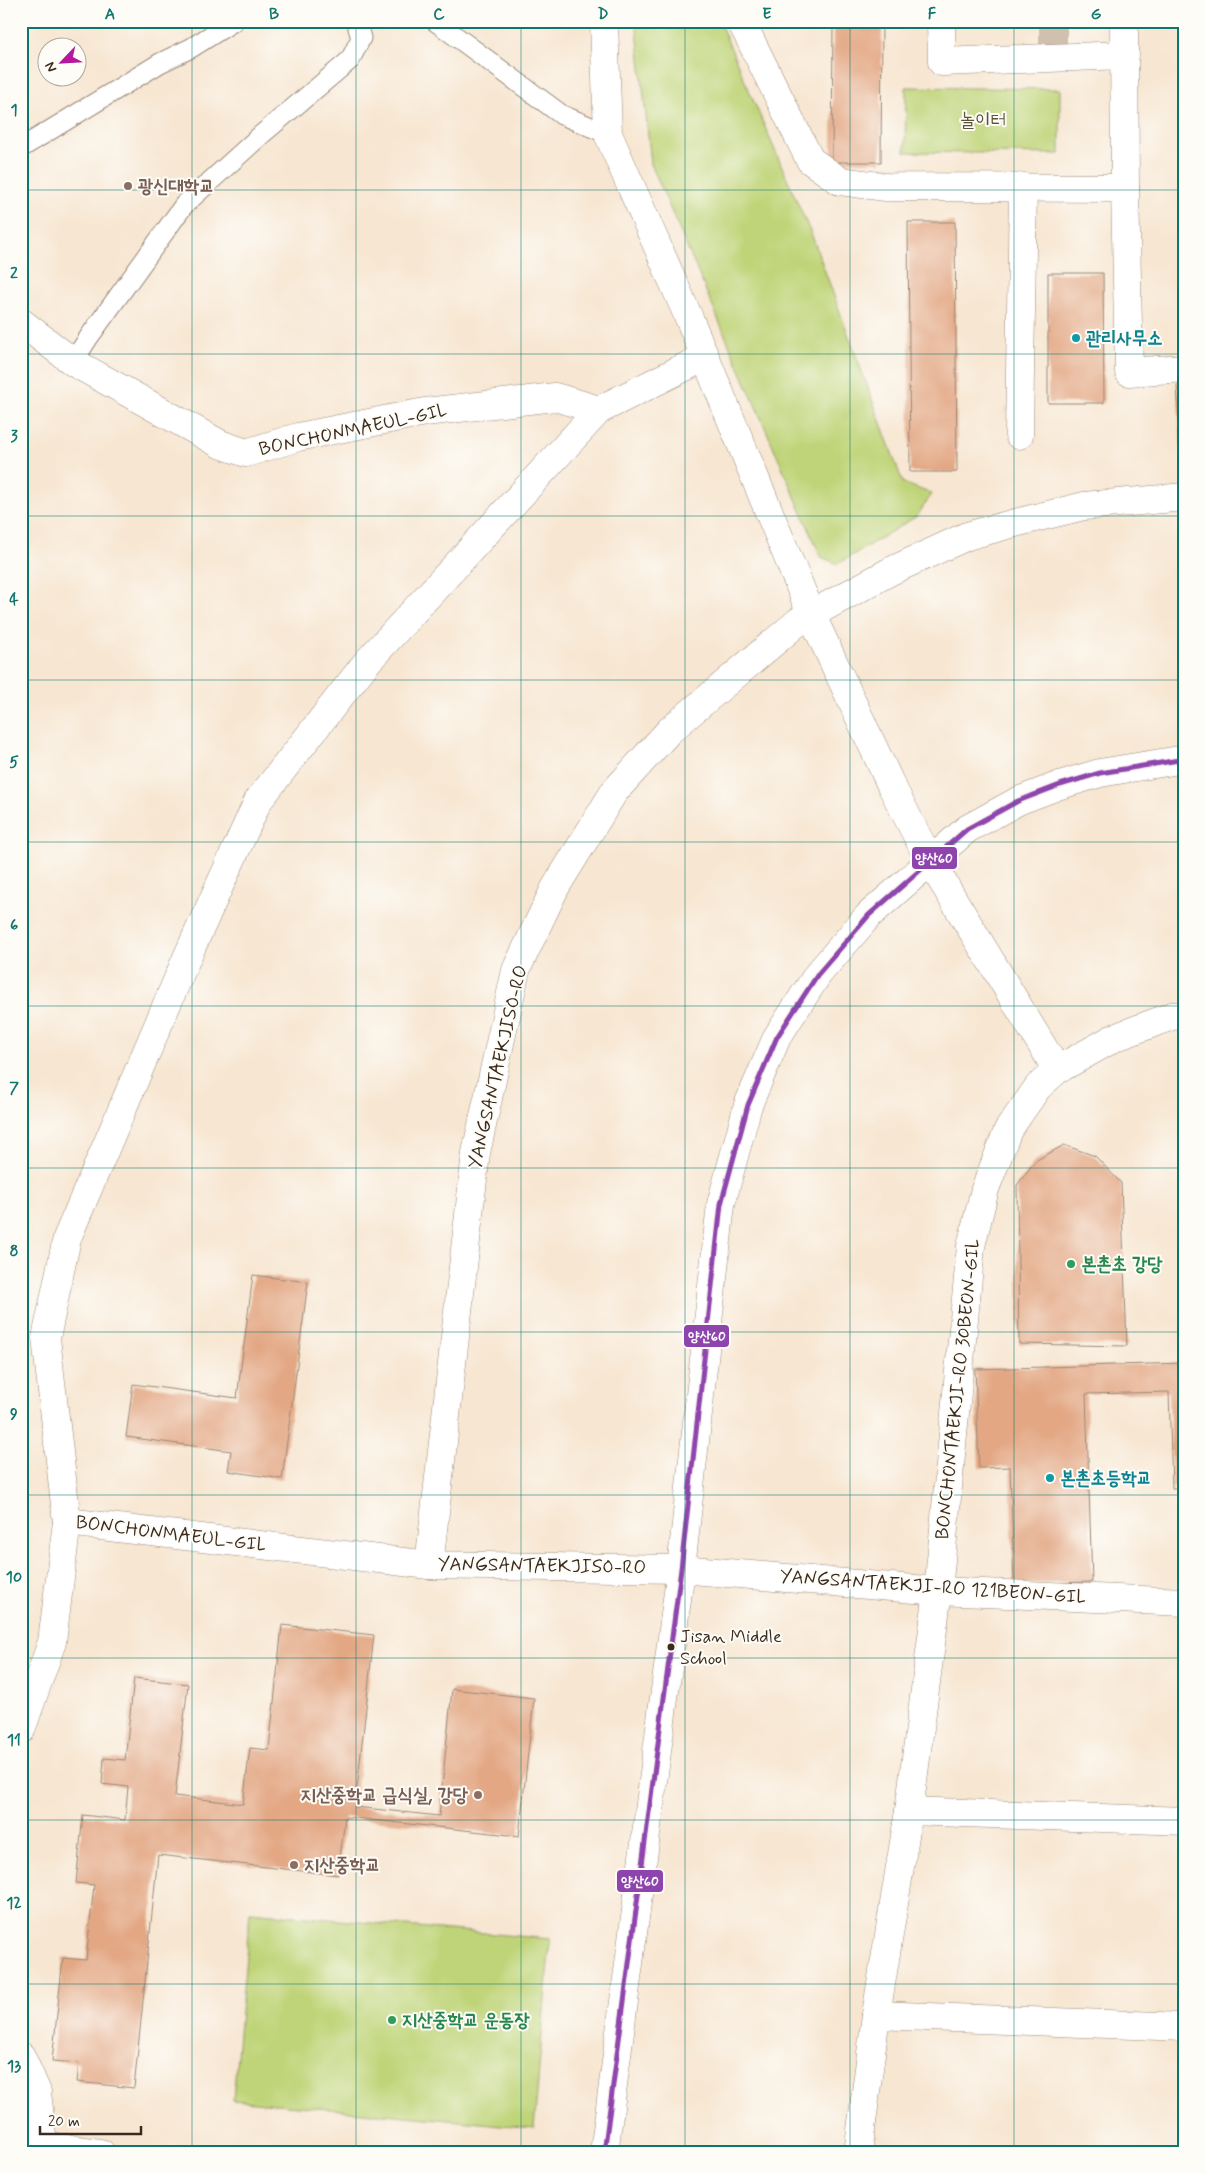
<svg xmlns="http://www.w3.org/2000/svg" width="1206" height="2174" viewBox="0 0 1206 2174" font-family="Mynerve,'Poor Story',sans-serif">
<style>
.green{fill:#bfd478;stroke:#7d7f4b}
.building{fill:#e3a784}
.lines{fill:none;stroke-linecap:round;stroke-linejoin:round}
.minor-tunnel{stroke:#d1c0ad;stroke-width:28;stroke-dasharray:28 14;stroke-linecap:butt}
.service-casing{stroke:#998878;stroke-width:21}
.minor-casing{stroke:#998878;stroke-width:29}
.tertiary-casing{stroke:#998878;stroke-width:29}
.service{stroke:#fff;stroke-width:19}
.minor{stroke:#fff;stroke-width:28}
.tertiary{stroke:#fff;stroke-width:28}
.bus-1-casing{stroke:#fdfcf7;stroke-width:9}
.bus-1{stroke:#8e44ad;stroke-width:5}
.grid{fill:none;stroke:#0f766e;stroke-width:1;stroke-opacity:0.55}
.education-dot{fill:#8d6e63;stroke:#fdfcf7;stroke-width:2}
.culture-dot{fill:#0f9aa8;stroke:#fdfcf7;stroke-width:2}
.leisure-dot{fill:#2e9e5b;stroke:#fdfcf7;stroke-width:2}
.bus-dot{fill:#3b2a1e;stroke:#fdfcf7;stroke-width:2}
.labels{text-anchor:middle;dominant-baseline:central;stroke-width:4;stroke-linejoin:round;paint-order:stroke}
.bus-label{font-size:18px;fill:#3b2a1e;stroke:#fdfcf7;text-anchor:start}
.park-label{font-size:19px;fill:#5c5434;stroke:#fdfcf7}
.education-label{font-size:19px;font-weight:bold;fill:#785e54;stroke:#fdfcf7;text-anchor:start}
.culture-label{font-size:19px;font-weight:bold;fill:#0d838f;stroke:#fdfcf7;text-anchor:start}
.street-label{font-size:19px;fill:#3b2a1e;stroke:#fdfcf7}
.leisure-label{font-size:19px;font-weight:bold;fill:#27864d;stroke:#fdfcf7;text-anchor:start}
.line-badge{stroke:#fdfcf7;stroke-width:2}
.badge-label{font-size:14px;text-anchor:middle;font-weight:bold;fill:#fff}
.neatline{fill:none;stroke:#0f766e;stroke-width:2}
.grid-label{font-size:16px;text-anchor:middle;font-weight:bold;fill:#0f766e}
</style>
<rect width="100%" height="100%" fill="#fdfcf7"/>
<filter id="ink" filterUnits="userSpaceOnUse"><feTurbulence type="fractalNoise" baseFrequency=".02" numOctaves="2"/><feDisplacementMap in="SourceGraphic" scale="10" xChannelSelector="R" yChannelSelector="G"/><feConvolveMatrix kernelMatrix="1 2 1 2 8 2 1 2 1" color-interpolation-filters="sRGB"/></filter>
<filter id="wash" filterUnits="userSpaceOnUse"><feTurbulence type="fractalNoise" baseFrequency=".0096" numOctaves="4" result="noise"/><feDisplacementMap in="SourceGraphic" scale="20" xChannelSelector="R" yChannelSelector="G"/><feGaussianBlur stdDeviation="1.12" result="paint"/><feColorMatrix in="noise" values="0 0 0 0 0 0 0 0 0 0 0 0 0 0 0 0 0 1.4 0 .05"/><feComposite in="paint" operator="in"/></filter>
<g filter="url(#wash)">
<rect width="100%" height="100%" fill="#f7e6d1"/>
<!-- green -->
<g class="green">
<polygon points="636,21 719,21 812,236 903,483 932,494 917,516 838,564 821,557 651,164"/>
<polygon points="906,87 1060,89 1060,154 905,152"/>
<polygon points="250,1912 550,1939 534,2128 233,2100"/>
</g>
<g id="blocks">
<!-- building -->
<g class="building">
<polygon points="833,21 882,21 881,162 832,162"/>
<polygon points="908,222 955,222 957,472 910,472"/>
<polygon points="1048,273 1103,273 1104,403 1048,403"/>
<polygon points="1177,385 1185,385 1185,448 1181,448"/>
<polygon points="1064,1145 1095,1156 1121,1183 1127,1346 1019,1344 1017,1185 1035,1161"/>
<polygon points="253,1275 308,1282 282,1479 228,1471 231,1451 126,1437 133,1384 237,1398"/>
<polygon points="1185,1363 1185,1488 1172,1488 1169,1392 1086,1394 1092,1582 1014,1584 1010,1467 979,1468 975,1369"/>
<polygon points="282,1625 374,1635 355,1807 439,1816 452,1689 534,1698 519,1836 345,1817 338,1875 158,1855 134,2088 77,2082 79,2063 52,2061 63,1958 86,1960 94,1885 76,1883 83,1815 125,1820 128,1787 102,1784 104,1758 125,1760 134,1678 188,1684 175,1796 243,1804 250,1748 269,1750"/>
</g>
</g>
</g>
<g filter="url(#ink)">
<use href="#blocks" fill-opacity="0" stroke="#998878" stroke-width="1"/>
<g class="lines">
<!-- minor-tunnel -->
<polyline class="minor-tunnel" points="1053,21 1053,57"/>
<defs>
<g id="service">
<polyline points="435,21 562,115 608,134"/>
<polyline points="21,148 160,63 191,48 234,21"/>
<polyline points="73,362 89,337 184,205 261,135 350,60 361,38 356,21"/>
</g>
<g id="minor">
<polyline points="604,21 608,134 689,318 812,616 890,783 930,861 1057,1070"/>
<polyline points="741,21 810,160 840,181 886,187 1125,188 1129,372 1185,368"/>
<polyline points="941,21 942,62 1125,55"/>
<polyline points="1124,21 1125,188"/>
<polyline points="21,322 73,362 220,444 246,453 298,437 425,412 555,397 599,410"/>
<polyline points="1019,435 1023,187"/>
<polyline points="1185,497 1084,506 1015,523 967,536 891,571 799,621 669,731 614,792 555,888 516,970 476,1153 429,1565 681,1569 938,1591 1185,1602"/>
<polyline points="67,1522 429,1565"/>
<polyline points="21,1730 52,1642 67,1522 46,1338 67,1238 188,955 258,801 367,662 599,410 705,357"/>
<polyline points="909,1811 1185,1821"/>
<polyline points="876,2015 1185,2027"/>
<polyline points="21,2056 37,2092 43,2145"/>
<polyline points="21,2142 101,2153"/>
<polyline points="858,2153 876,2015 909,1811 938,1591 971,1246 985,1189 1008,1130 1038,1087 1057,1070 1114,1038 1172,1016 1185,1015"/>
</g>
<polyline id="tertiary" points="604,2153 681,1569 721,1204 748,1105 777,1037 818,974 869,915 967,829 1018,801 1060,785 1100,773 1185,759"/>
</defs>
<!-- service casing -->
<use href="#service" class="service-casing"/>
<!-- minor casing -->
<use href="#minor" class="minor-casing"/>
<!-- tertiary casing -->
<use href="#tertiary" class="tertiary-casing"/>
<!-- service -->
<use href="#service" class="service"/>
<!-- minor -->
<use href="#minor" class="minor"/>
<!-- tertiary -->
<use href="#tertiary" class="tertiary"/>
<defs>
<polyline id="bus-1" points="604,2153 681,1569 721,1204 748,1105 777,1037 818,974 869,915 967,829 1018,801 1060,785 1100,773 1185,759"/>
</defs>
<!-- bus-1 casing -->
<use href="#bus-1" class="bus-1-casing"/>
<!-- bus-1 -->
<use href="#bus-1" class="bus-1"/>
</g>
</g>
<!-- grid -->
<path class="grid" d="M192 21V2153M356 21V2153M521 21V2153M685 21V2153M850 21V2153M1014 21V2153M21 190H1185M21 354H1185M21 516H1185M21 680H1185M21 842H1185M21 1006H1185M21 1168H1185M21 1332H1185M21 1495H1185M21 1658H1185M21 1820H1185M21 1984H1185"/>
<!-- markers -->
<g class="education-dot">
<circle cx="128" cy="186" r="5"/>
<circle cx="478" cy="1795" r="5"/>
<circle cx="294" cy="1865" r="5"/>
</g>
<g class="culture-dot">
<circle cx="1076" cy="338" r="5"/>
<circle cx="1050" cy="1478" r="5"/>
</g>
<g class="leisure-dot">
<circle cx="1071" cy="1264" r="5"/>
<circle cx="392" cy="2020" r="5"/>
</g>
<circle class="bus-dot" cx="671" cy="1647" r="4.5"/>
<g class="labels">
<!-- bus labels -->
<g class="bus-label">
<text x="680" y="1637">Jisan Middle<tspan x="680" dy="22">School</tspan></text>
</g>
<!-- park labels -->
<g class="park-label">
<text x="983" y="120">놀이터</text>
</g>
<!-- education labels -->
<g class="education-label">
<text x="138" y="186">광신대학교</text>
<text x="468" y="1795" text-anchor="end">지산중학교 급식실, 강당</text>
<text x="304" y="1865">지산중학교</text>
</g>
<!-- culture labels -->
<g class="culture-label">
<text x="1086" y="338">관리사무소</text>
<text x="1060" y="1478">본촌초등학교</text>
</g>
<!-- street labels -->
<g class="street-label">
<text transform="translate(353 430) rotate(-12)">BONCHONMAEUL-GIL</text>
<text transform="translate(498 1067) rotate(-77)">YANGSANTAEKJISO-RO</text>
<text transform="translate(958 1389) rotate(-84)">BONCHONTAEKJI-RO 30BEON-GIL</text>
<text transform="translate(171 1534) rotate(7)">BONCHONMAEUL-GIL</text>
<text transform="translate(542 1566) rotate(1)">YANGSANTAEKJISO-RO</text>
<text transform="translate(933 1587) rotate(4)">YANGSANTAEKJI-RO 121BEON-GIL</text>
</g>
<!-- leisure labels -->
<g class="leisure-label">
<text x="1081" y="1264">본촌초 강당</text>
<text x="402" y="2020">지산중학교 운동장</text>
</g>
</g>
<g class="line-badge">
<rect x="911" y="846" width="47" height="24" rx="5" fill="#8e44ad"/>
<rect x="683" y="1324" width="47" height="24" rx="5" fill="#8e44ad"/>
<rect x="616" y="1869" width="48" height="24" rx="5" fill="#8e44ad"/>
</g>
<g class="badge-label">
<text x="934" y="863">양산60</text>
<text x="707" y="1341">양산60</text>
<text x="640" y="1886">양산60</text>
</g>
<!-- margin -->
<rect width="1206" height="2174" fill="none" stroke="#fdfcf7" stroke-width="55"/>
<!-- north arrow -->
<g transform="translate(62 62) rotate(245)"><circle r="24" fill="#fdfcf7" stroke="#afa8a0"/>
<path d="M0-4L9 19L0 12L-9 19Z" fill="#b5179e"/>
<text y="-8" font-size="14" font-weight="bold" text-anchor="middle" fill="#3b2a1e">N</text>
</g>
<!-- scale -->
<path d="M40 2126v8h101v-8" fill="none" stroke="#3b2a1e" stroke-width="2.5"/>
<text x="48" y="2126" font-size="15" fill="#3b2a1e" stroke="#fdfcf7" stroke-width="4" paint-order="stroke">20 m</text>
<rect x="28" y="28" width="1150" height="2118" class="neatline"/>
<g class="grid-label">
<text x="110" y="19">A</text>
<text x="274" y="19">B</text>
<text x="439" y="19">C</text>
<text x="603" y="19">D</text>
<text x="767" y="19">E</text>
<text x="932" y="19">F</text>
<text x="1096" y="19">G</text>
<text x="14" y="115">1</text>
<text x="14" y="278">2</text>
<text x="14" y="441">3</text>
<text x="14" y="604">4</text>
<text x="14" y="767">5</text>
<text x="14" y="930">6</text>
<text x="14" y="1093">7</text>
<text x="14" y="1256">8</text>
<text x="14" y="1419">9</text>
<text x="14" y="1582">10</text>
<text x="14" y="1745">11</text>
<text x="14" y="1908">12</text>
<text x="14" y="2071">13</text>
</g>
</svg>
